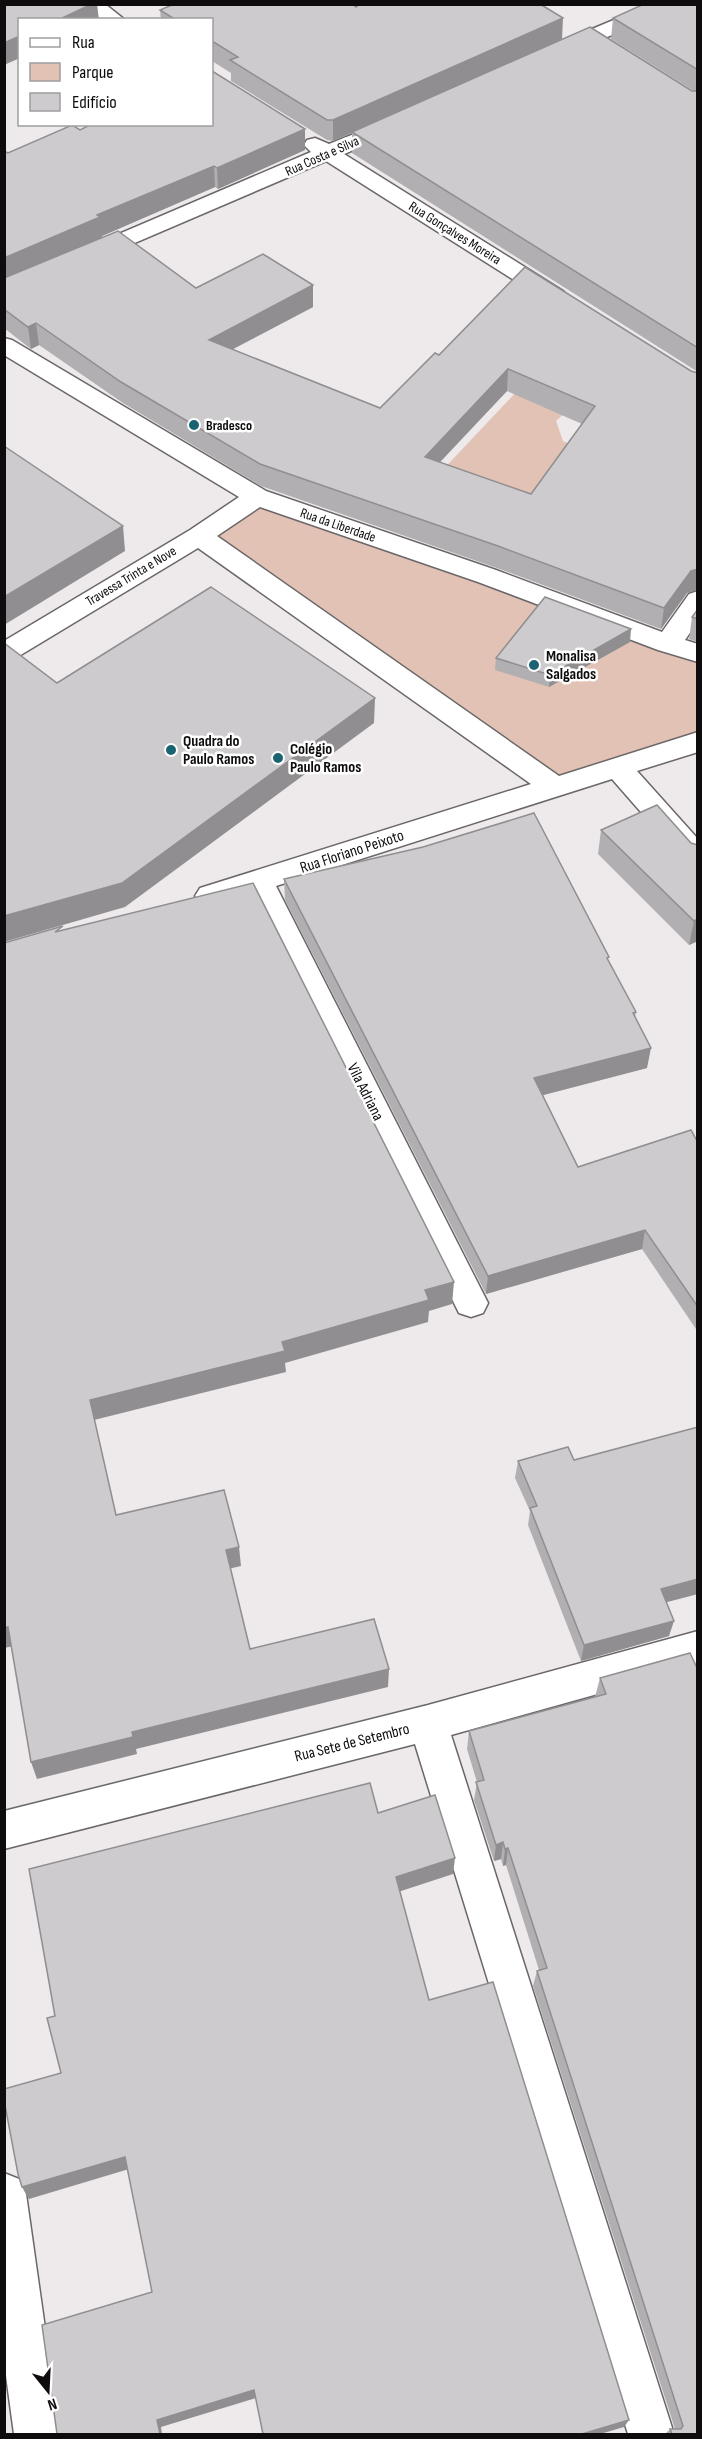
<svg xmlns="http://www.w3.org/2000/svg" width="702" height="2439" viewBox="0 0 702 2439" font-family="'Sofia Sans Condensed',sans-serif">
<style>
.green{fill:#e2c2b5}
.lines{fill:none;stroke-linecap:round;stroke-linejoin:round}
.minor-casing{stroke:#6b6769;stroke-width:3}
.minor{fill:#fff;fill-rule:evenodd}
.wall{fill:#b1afb1;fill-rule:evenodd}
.shaded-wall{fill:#908e90}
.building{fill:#cecbce;stroke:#908e90;stroke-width:1.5;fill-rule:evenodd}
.poi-dot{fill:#1a6471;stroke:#fff;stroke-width:2}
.labels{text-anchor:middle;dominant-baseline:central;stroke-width:5;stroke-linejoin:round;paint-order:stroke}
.far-street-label{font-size:14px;fill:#0e0c0d;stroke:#fff}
.far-poi-label{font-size:14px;font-weight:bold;fill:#0e0c0d;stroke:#fff;text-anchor:start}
.poi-label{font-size:16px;font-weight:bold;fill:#0e0c0d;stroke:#fff;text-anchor:start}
.street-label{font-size:16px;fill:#0e0c0d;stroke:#fff}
</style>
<rect width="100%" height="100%" fill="#eee9eb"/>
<!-- green -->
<g class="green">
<polygon points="568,337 616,365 556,421 563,441 606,462 522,513 437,476"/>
<polygon points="259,504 697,657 697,734 557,777 209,535"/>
</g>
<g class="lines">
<defs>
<g id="minor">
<polygon points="81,4 105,4 125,20 101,20"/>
<polygon points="652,4 681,4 678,8 563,55 549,55 546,51 549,47"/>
<polygon points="394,118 402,119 405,124 402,129 344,154 563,291 567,296 563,301 547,301 326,161 4,299 4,283 311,152 304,145 307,140 315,138 329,144"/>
<polygon points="4,338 12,340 266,491 496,570 662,632 689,594 698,591 698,621 685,640 698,644 698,662 658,650 478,582 260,507 217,536 559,776 698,732 698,752 637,771 698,839 698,869 688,866 612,779 276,886 488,1303 483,1313 471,1317 459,1313 250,894 210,907 200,904 195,896 200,888 531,784 198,548 14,659 4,662 4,641 190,530 239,497 4,355"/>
<polygon points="698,1631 698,1666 451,1735 674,2434 628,2434 415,1744 4,1849 4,1811 428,1705"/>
<polygon points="4,2173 19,2179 26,2194 60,2434 14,2434 4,2361"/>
</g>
</defs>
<!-- minor casing -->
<use href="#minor" class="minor-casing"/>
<!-- minor -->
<use href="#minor" class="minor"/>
</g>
<!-- wall -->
<g class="wall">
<polygon points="698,4 698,372 352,153 352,133 333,141 327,140 231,81 231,73 212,61 212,20 161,20 160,10 356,7 562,39 428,99 694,91 611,39 613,18"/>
<path d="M80 130 305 150 218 189 215 187 102 236V237L196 288 313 307 233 349 380 408 439 355 525 267 687 593 661 629 497 568 261 486 123 403 39 345 31 349 4 328V151L8 153ZM507 391 582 424 531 494 440 462Z"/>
<polygon points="698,609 698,642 689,639 692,617"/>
<polygon points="630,642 549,687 495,670 496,658"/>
<polygon points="601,830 698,845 698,941 689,945 598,854"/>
<polygon points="284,879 609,962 636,1012 635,1018 647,1068 543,1095 578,1167 698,1143 698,1332 642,1249 486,1294 285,900"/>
<polygon points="574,1460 666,1603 669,1636 581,1661 528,1525 530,1511 515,1478 518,1461"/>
<polygon points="698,1670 698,2434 665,2434 670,2429 675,2429 533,1986 537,1971 539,1970 506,1865 503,1866 501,1859 494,1861 474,1800 477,1782 467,1749 469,1731 595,1697 600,1678"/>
</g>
<!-- shaded-wall -->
<g class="shaded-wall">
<polygon points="92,4 97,4 99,20 58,20"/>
<polygon points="563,18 562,39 333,141 333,120"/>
<polygon points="20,36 20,58 4,65 4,43"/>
<polygon points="305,129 305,150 218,189 217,168"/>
<polygon points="214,166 215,187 102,236 102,239 4,280 4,258 97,215"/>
<polygon points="313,285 313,307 210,361 209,340"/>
<polygon points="36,323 39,345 31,349 28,327"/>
<polygon points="508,369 507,391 425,478 425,457"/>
<polygon points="123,526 125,551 4,625 4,597"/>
<polygon points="698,569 698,590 687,593 661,629 664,608 691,571"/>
<polygon points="631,629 630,642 549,687 550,675"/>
<polygon points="375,698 374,723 125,907 4,942 4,916"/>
<polygon points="698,919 698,941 689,945 694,921"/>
<polygon points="651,1048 647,1068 532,1098 534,1078"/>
<polygon points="645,1230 642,1249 486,1294 488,1276"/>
<polygon points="454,1282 452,1304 429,1311 428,1322 285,1363 286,1372 94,1420 90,1400 282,1342 425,1290"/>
<polygon points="239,1547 241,1566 228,1569 226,1550"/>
<polygon points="698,1579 698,1594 656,1605 661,1589"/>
<polygon points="674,1621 669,1636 581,1661 584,1645"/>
<polygon points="8,1627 14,1646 4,1648 4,1628"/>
<polygon points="389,1669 388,1687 136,1749 137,1754 37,1779 31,1762 132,1732"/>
<polygon points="503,1842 501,1859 494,1861 496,1845"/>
<polygon points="508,1848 506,1865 503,1866 505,1849"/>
<polygon points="455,1858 453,1874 395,1893 396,1877"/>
<polygon points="125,2157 129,2169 29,2199 22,2187"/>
<polygon points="254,2390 256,2398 161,2427 162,2434 160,2434 157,2420"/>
<polygon points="629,2420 624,2427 600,2434 582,2434"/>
</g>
<!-- building -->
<g class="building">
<polygon points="4,4 92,4 58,20 20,20 20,36 4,43"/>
<polygon points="174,4 352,4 356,7 360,4 540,4 563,18 333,120 327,120 230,60 238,57 212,41 212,20 176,20 160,10"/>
<polygon points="644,4 698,4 698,70 613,18"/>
<polygon points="590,27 692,91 698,91 698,348 352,132"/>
<polygon points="212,71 305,129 217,168 214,166 97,215 100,217 4,258 4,151 8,153 72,125 80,130 92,124 212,124"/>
<path d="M118 231 196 288 263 254 313 285 209 340 380 408 435 353 439 355 525 267 691 371 698 373V569L691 571 664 608 498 546 260 464 121 382 36 323 28 327 4 309V278ZM508 369 595 406 531 494 425 457Z"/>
<polygon points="4,446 123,526 4,597"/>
<polygon points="211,587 375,698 122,883 4,916 4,643 57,683"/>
<polygon points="545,597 631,629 550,675 496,658"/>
<polygon points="698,609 698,619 692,617"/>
<polygon points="657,805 691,843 698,845 698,919 694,921 601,830"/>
<polygon points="534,813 609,957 607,958 636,1012 633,1013 651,1048 534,1078 578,1167 691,1130 698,1143 698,1307 645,1230 488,1276 284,879 423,847"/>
<polygon points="253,883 454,1282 425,1290 429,1300 282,1342 285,1351 90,1400 116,1515 224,1490 239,1547 226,1550 250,1649 374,1619 389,1669 132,1732 133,1737 31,1762 8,1627 4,1628 4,943 63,926 55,932"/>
<polygon points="698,1427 698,1579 661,1589 674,1621 584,1645 530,1508 537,1506 518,1461 568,1447 574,1460"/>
<polygon points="690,1653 698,1670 698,2434 672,2434 670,2429 681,2429 683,2426 537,1971 547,1968 508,1848 505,1849 503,1842 496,1845 476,1782 484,1780 469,1731 606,1694 600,1678"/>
<polygon points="370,1783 378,1813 435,1795 455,1858 396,1877 429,2000 493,1982 629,2420 582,2434 263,2434 254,2390 157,2420 160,2434 57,2434 42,2325 152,2292 125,2157 22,2187 18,2174 4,2100 4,2089 61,2073 47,2018 55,2016 29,1869"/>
</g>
<!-- markers -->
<g class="poi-dot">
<circle cx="194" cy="425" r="6"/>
<circle cx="534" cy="665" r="6"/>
<circle cx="171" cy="750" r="6"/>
<circle cx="278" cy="758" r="6"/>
</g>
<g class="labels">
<!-- far-street labels -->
<g class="far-street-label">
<text transform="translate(322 156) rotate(-24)">Rua Costa e Silva</text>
<text transform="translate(455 233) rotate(32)">Rua Gonçalves Moreira</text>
<text transform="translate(338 525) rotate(19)">Rua da Liberdade</text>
<text transform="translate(131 576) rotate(-31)">Travessa Trinta e Nove</text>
</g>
<!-- far-poi labels -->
<g class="far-poi-label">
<text x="206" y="425">Bradesco</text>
</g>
<!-- poi labels -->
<g class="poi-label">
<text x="546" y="656">Monalisa<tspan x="546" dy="18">Salgados</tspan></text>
<text x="183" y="741">Quadra do<tspan x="183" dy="18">Paulo Ramos</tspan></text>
<text x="290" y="749">Colégio<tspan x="290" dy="18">Paulo Ramos</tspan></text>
</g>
<!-- street labels -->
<g class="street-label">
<text transform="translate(352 852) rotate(-18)">Rua Floriano Peixoto</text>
<text transform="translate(365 1092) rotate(63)">Vila Adriana</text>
<text transform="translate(352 1743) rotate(-14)">Rua Sete de Setembro</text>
</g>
</g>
<!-- border -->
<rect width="702" height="2439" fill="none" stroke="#0e0c0d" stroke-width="12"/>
<!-- legend -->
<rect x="18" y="18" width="195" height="108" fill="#ffffff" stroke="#9f9e9e" stroke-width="1.5"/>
<rect x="30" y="38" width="30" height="9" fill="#ffffff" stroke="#9f9e9e" stroke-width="1.5"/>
<text x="72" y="48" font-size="18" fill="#0e0c0d">Rua</text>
<rect x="30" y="63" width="30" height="18" fill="#e2c2b5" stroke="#9f9e9e" stroke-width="1.5"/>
<text x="72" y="78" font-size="18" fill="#0e0c0d">Parque</text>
<rect x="30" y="93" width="30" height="18" fill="#cecbce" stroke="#9f9e9e" stroke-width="1.5"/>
<text x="72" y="108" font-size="18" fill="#0e0c0d">Edifício</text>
<!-- north arrow -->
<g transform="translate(48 2391) rotate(162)" stroke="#ffffff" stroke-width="4.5" paint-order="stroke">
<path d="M0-4.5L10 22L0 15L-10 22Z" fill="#0e0c0d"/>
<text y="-9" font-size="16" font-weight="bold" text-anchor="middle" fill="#0e0c0d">N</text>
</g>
</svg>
